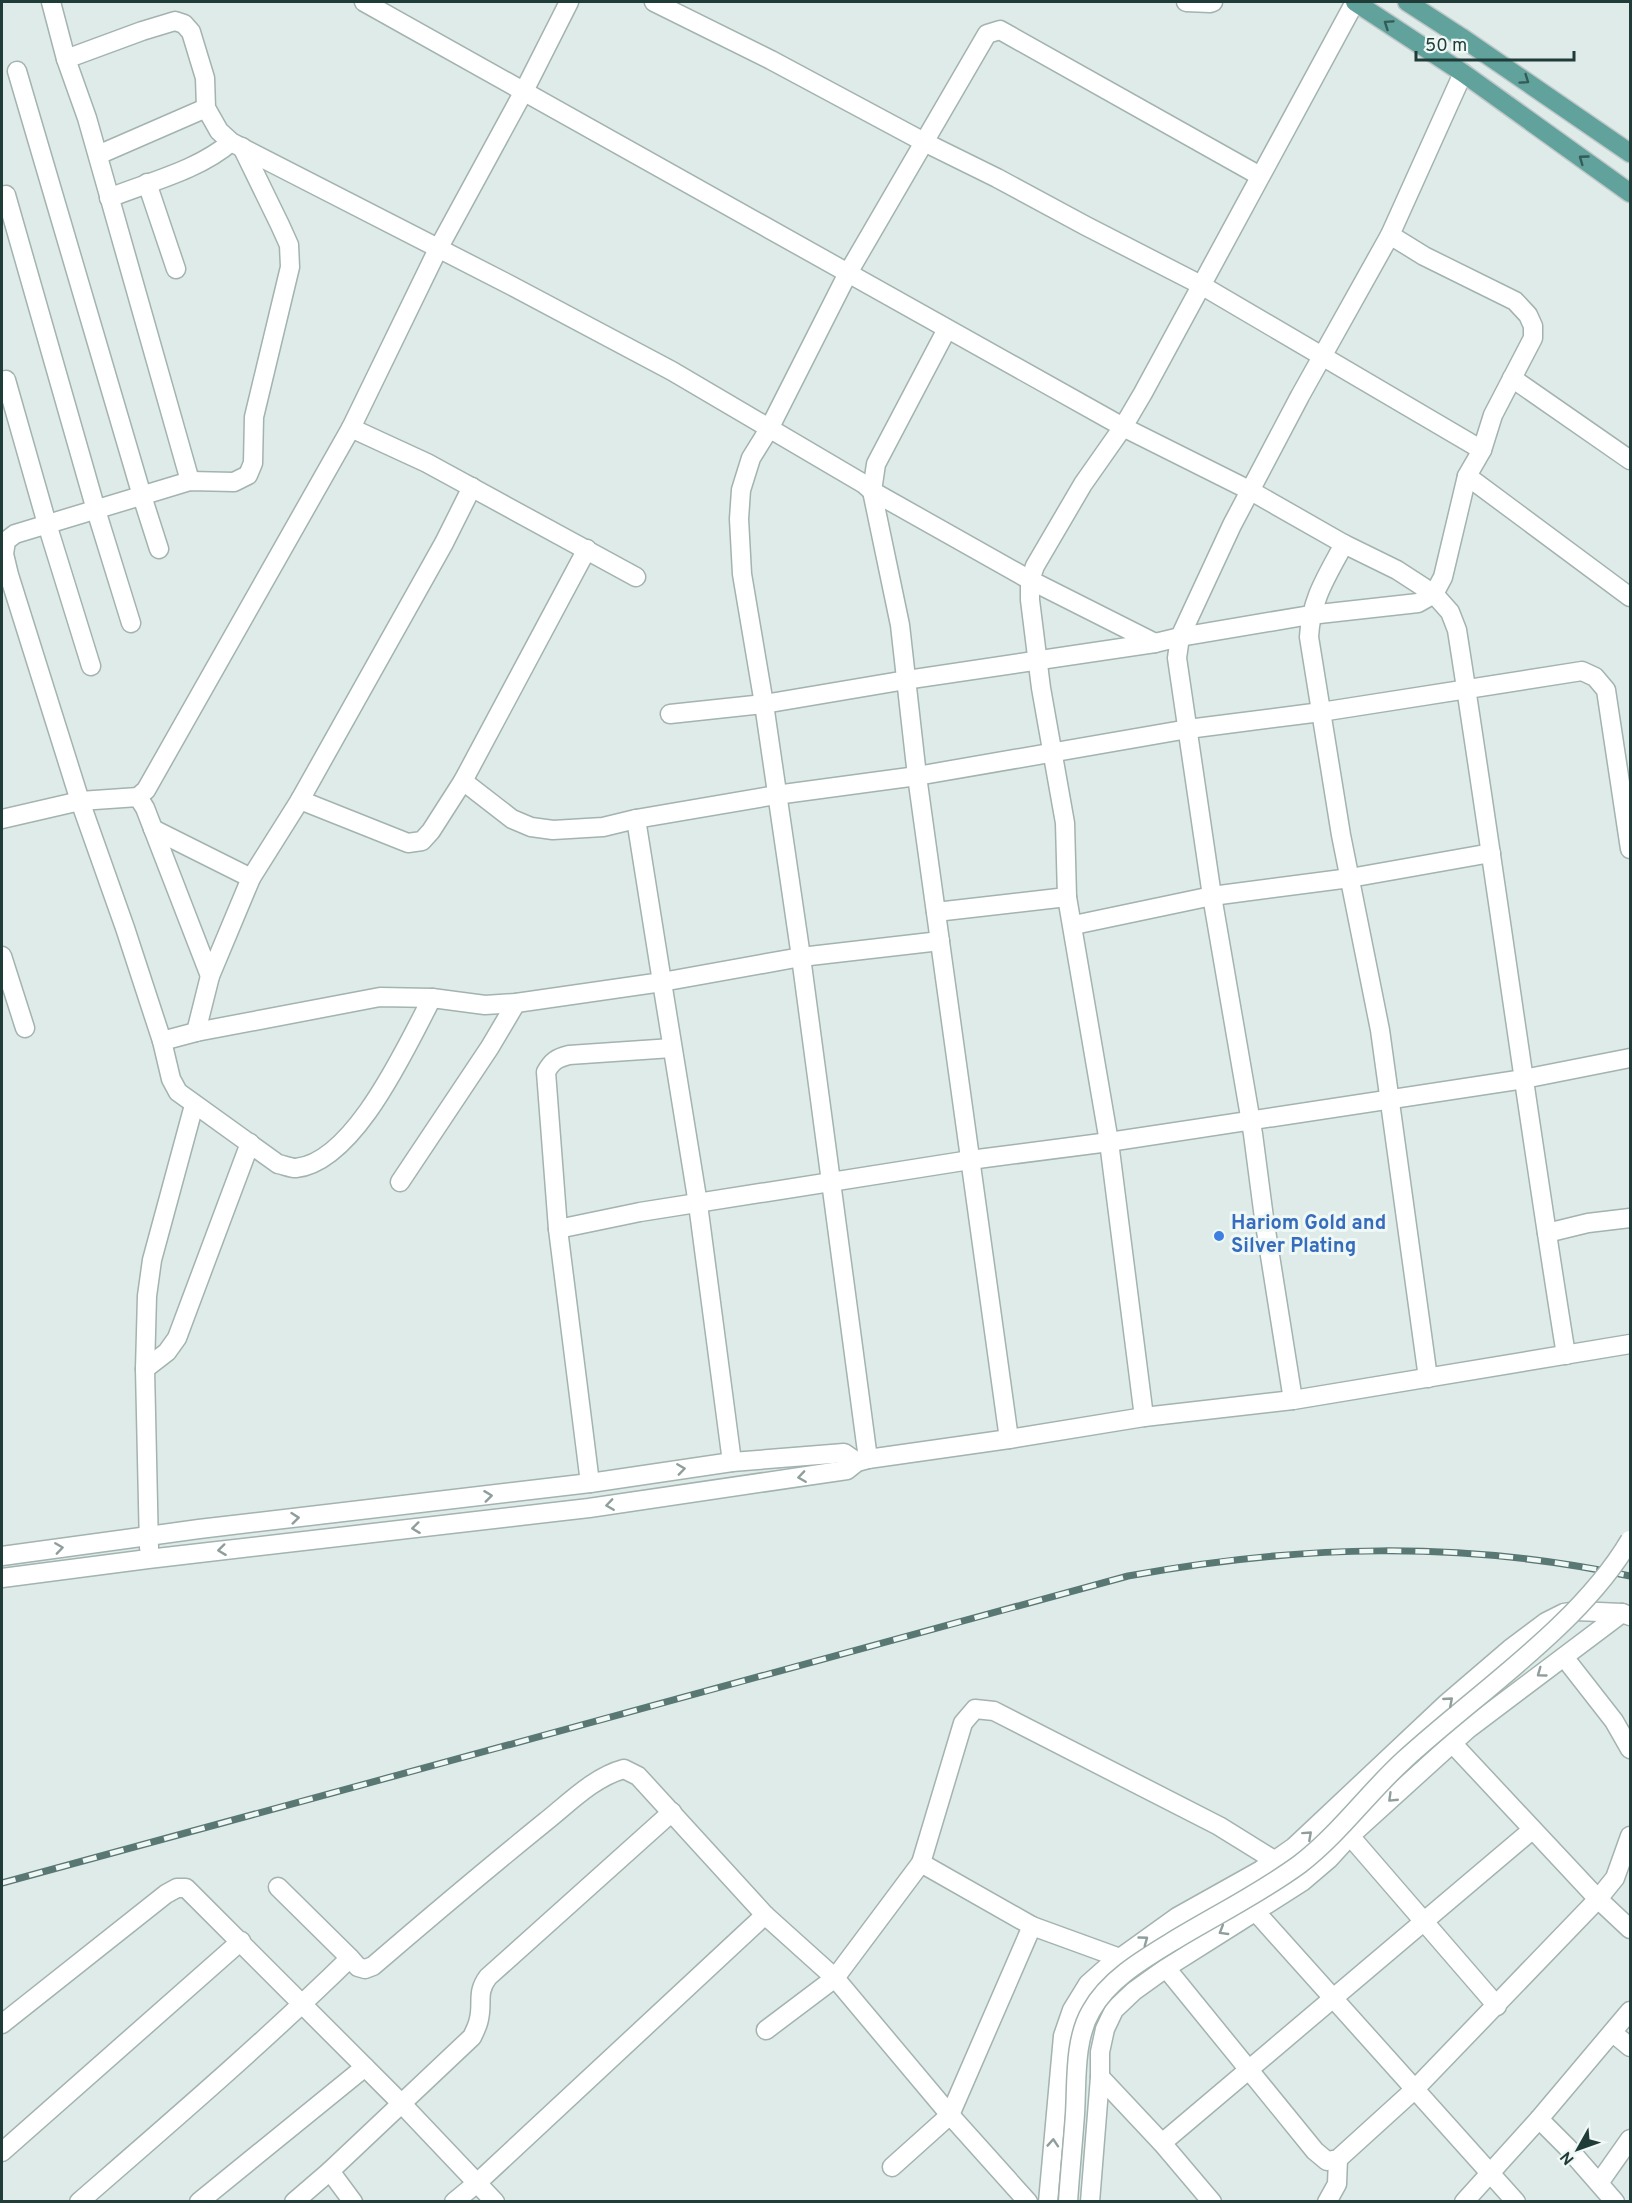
<svg xmlns="http://www.w3.org/2000/svg" width="1632" height="2203" viewBox="0 0 1632 2203" font-family="Overpass,sans-serif">
<style>
.lines{fill:none;stroke-linecap:round;stroke-linejoin:round}
.minor-casing{stroke:#a2b3b0;stroke-width:21}
.major-casing{stroke:#c0c8c8;stroke-width:21}
.minor{stroke:#fff;stroke-width:18}
.major{stroke:#61a39c;stroke-width:18}
.rail-casing{stroke:#597874;stroke-width:7}
.rail{stroke:#f0f8f5;stroke-width:4.5;stroke-dasharray:14;stroke-linecap:butt}
.minor-bridge-casing{stroke:#a2b3b0;stroke-width:21;stroke-linecap:butt}
.minor-bridge{stroke:#fff;stroke-width:18}
.oneway{stroke:#335b57}
.oneway2{stroke:#8f9e9c}
.shop-dot{fill:#3f7fe0;stroke:#f0f8f5;stroke-width:2}
.labels{text-anchor:middle;dominant-baseline:central;stroke-width:6;stroke-linejoin:round;paint-order:stroke}
.shop-label{font-size:20px;font-weight:bold;fill:#366cbe;stroke:#f0f8f5;text-anchor:start}
</style>
<rect width="100%" height="100%" fill="#dfebe8"/>
<g class="lines">
<defs>
<g id="minor">
<polyline points="51,2 66,59 87,118 190,481"/>
<path d="M364 2 1123 427 1251 491 1344 544 1397 570 1434 594 1450 612 1457 630C1495 871 1527 1114 1566 1355"/>
<polyline points="569,2 524,91 438,249 351,428 427,463 636,577"/>
<polyline points="654,2 771,60 924,142 997,178 1086,226 1201,285 1482,450"/>
<polyline points="1186,2 1210,3 1213,2"/>
<polyline points="66,59 142,31 175,21 184,24 191,32 205,78 206,108 219,131 231,142 512,286 672,371 864,484 872,491 1030,580 1155,643"/>
<polyline points="17,71 142,496 159,549"/>
<path d="M242 147 280 225 289 245 290 267 254 417 253 463 248 475 234 482 190 481 15 534 6 541 4 554 9 575 80 801 125 928 162 1041 171 1079 178 1092 278 1164C284 1165 290 1168 296 1168 355 1162 407 1045 432 998"/>
<polyline points="98,155 206,108"/>
<polyline points="147,183 176,269"/>
<polyline points="6,195 96,510 131,623"/>
<path d="M109 198C149 182 199 170 231 142"/>
<polyline points="947,329 876,464 872,491 900,625 917,776 1009,1439"/>
<polyline points="1512,378 1630,460"/>
<polyline points="6,380 47,524 91,666"/>
<polyline points="1467,476 1630,597"/>
<path d="M1344 544C1327 576 1311 599 1309 637L1341 835 1380 1030 1428 1378"/>
<polyline points="670,714 764,704 906,680 1155,643 1180,637 1310,615 1418,603 1434,594 1443,577 1467,476 1482,450 1493,415 1533,338 1533,326 1528,315 1515,301 1424,256 1390,235"/>
<polyline points="463,781 512,819 531,827 553,830 603,827 636,819 776,795 917,776 1188,729 1321,712 1582,671 1595,677 1606,690 1630,849"/>
<polyline points="138,797 145,808 210,976"/>
<polyline points="300,800 408,843 422,841 431,831 463,781 587,549"/>
<polyline points="2,819 80,801 138,797 146,790 351,428"/>
<polyline points="153,829 251,878"/>
<polyline points="936,912 1067,897"/>
<polyline points="1074,925 1212,896 1350,878 1491,853"/>
<polyline points="2,956 25,1028"/>
<polyline points="196,1032 210,976 251,878 300,800 444,543 472,487"/>
<polyline points="162,1041 196,1032 380,997 432,998 485,1005 516,1003 662,982 636,819"/>
<polyline points="400,1182 490,1047 516,1003"/>
<polyline points="558,1229 640,1212 970,1160 1109,1142 1524,1079 1630,1058"/>
<polyline points="1547,1233 1588,1223 1630,1218"/>
<polyline points="145,1369 167,1352 177,1338 250,1143"/>
<polyline points="1293,1400 1264,1218 1253,1134 1212,896 1177,658 1180,637 1232,525 1300,396 1390,235 1463,73"/>
<polyline points="1144,1417 1109,1142 1067,897 1065,823 1041,688 1030,600 1030,580 1035,566 1083,484 1123,427 1143,393 1355,2"/>
<polyline points="868,1459 801,957 764,704 742,574 739,519 741,490 751,458 769,429 848,273 987,34 1000,30 1260,176"/>
<polyline points="732,1462 698,1204 662,982 801,957 940,941"/>
<path d="M590 1483 558 1229 546 1072C552 1061 557 1058 569 1055L672 1048"/>
<polyline points="149,1548 145,1369 147,1296 152,1260 194,1105"/>
<polyline points="2,1556 199,1529 590,1483 732,1462 844,1453 857,1462"/>
<polyline points="2,1578 148,1559 589,1508 847,1470 857,1462 868,1459 1009,1439 1144,1417 1293,1400 1630,1344"/>
<polyline points="1564,1657 1614,1721 1630,1749"/>
<polyline points="1452,1743 1598,1899 1630,1929"/>
<polyline points="1350,1836 1497,2006"/>
<polyline points="921,1863 963,1723 975,1709 994,1711 1219,1826 1274,1860"/>
<polyline points="278,1887 350,1958"/>
<polyline points="1255,1911 1516,2202"/>
<polyline points="1032,1926 1120,1958"/>
<polyline points="1166,1968 1315,2151 1327,2161 1338,2159 1414,2090 1598,1899 1615,1878 1630,1836"/>
<polyline points="2,2024 166,1894 177,1888 186,1888 401,2103 495,2202"/>
<polyline points="766,2030 835,1978 921,1863 1032,1926 950,2115 892,2167"/>
<polyline points="1613,2033 1630,2047"/>
<polyline points="1100,2077 1162,2143 1212,2202"/>
<polyline points="1539,2119 1567,2147 1615,2202"/>
<polyline points="1162,2143 1532,1830"/>
<polyline points="2,2152 241,1941"/>
<path d="M330 2171 472 2037C475 2031 478 2025 479 2019 483 2002 476 1993 488 1977L672 1812"/>
<polyline points="1599,2183 1630,2139"/>
<path d="M79 2202C171 2122 263 2043 350 1958L358 1967 365 1969 373 1966C430 1917 487 1869 545 1822 569 1803 594 1777 624 1769L638 1776 765 1915 835 1978 950 2115 1028 2202"/>
<polyline points="199,2202 365,2067"/>
<polyline points="294,2202 330,2171 353,2202"/>
<polyline points="454,2202 477,2183 765,1915"/>
<polyline points="1048,2202 1063,2036 1072,2010 1088,1984 1106,1968 1177,1917 1261,1870 1294,1847 1447,1703 1510,1649 1546,1622 1564,1613 1576,1611 1622,1613 1630,1616"/>
<polyline points="1090,2202 1100,2077 1100,2052 1105,2029 1114,2010 1134,1991 1166,1968 1302,1882 1329,1859 1350,1836 1468,1729 1622,1613"/>
<polyline points="1327,2202 1337,2184 1338,2159"/>
<polyline points="1464,2202 1539,2119 1630,2011"/>
</g>
<g id="major">
<polyline points="1355,2 1463,73 1630,193"/>
<polyline points="1407,2 1461,37 1630,153"/>
</g>
</defs>
<!-- minor casing -->
<use href="#minor" class="minor-casing"/>
<!-- major casing -->
<use href="#major" class="major-casing"/>
<!-- minor -->
<use href="#minor" class="minor"/>
<!-- major -->
<use href="#major" class="major"/>
<defs>
<path id="rail" d="M2 1883 1128 1576C1298 1545 1461 1540 1630 1576"/>
</defs>
<!-- rail casing -->
<use href="#rail" class="rail-casing"/>
<!-- rail -->
<use href="#rail" class="rail"/>
<defs>
<path id="minor-bridge" d="M1068 2202C1070 2172 1073 2143 1075 2114 1077 2081 1074 2040 1091 2011 1109 1978 1147 1957 1178 1938 1218 1914 1262 1892 1300 1864 1339 1834 1368 1793 1404 1760 1477 1693 1580 1625 1630 1540"/>
</defs>
<!-- minor-bridge casing -->
<use href="#minor-bridge" class="minor-bridge-casing"/>
<!-- minor-bridge -->
<use href="#minor-bridge" class="minor-bridge"/>
</g>
<!-- one-way arrows -->
<defs><path id="oneway-chevron" d="M-2-3.5L2.5 0L-2 3.5" fill="none" stroke-width="1.6" stroke-linecap="round" stroke-linejoin="round" transform="scale(1.5)"/></defs>
<g class="oneway">
<use href="#oneway-chevron" transform="translate(1388 24) rotate(-146)"/>
<use href="#oneway-chevron" transform="translate(1525 80) rotate(35)"/>
<use href="#oneway-chevron" transform="translate(1583 159) rotate(-144)"/>
</g>
<g class="oneway2">
<use href="#oneway-chevron" transform="translate(681 1469) rotate(-8)"/>
<use href="#oneway-chevron" transform="translate(802 1477) rotate(172)"/>
<use href="#oneway-chevron" transform="translate(488 1496) rotate(-7)"/>
<use href="#oneway-chevron" transform="translate(610 1505) rotate(172)"/>
<use href="#oneway-chevron" transform="translate(295 1518) rotate(-6)"/>
<use href="#oneway-chevron" transform="translate(416 1528) rotate(173)"/>
<use href="#oneway-chevron" transform="translate(59 1548) rotate(-8)"/>
<use href="#oneway-chevron" transform="translate(222 1550) rotate(173)"/>
<use href="#oneway-chevron" transform="translate(1541 1673) rotate(144)"/>
<use href="#oneway-chevron" transform="translate(1449 1701) rotate(-41)"/>
<use href="#oneway-chevron" transform="translate(1392 1798) rotate(136)"/>
<use href="#oneway-chevron" transform="translate(1308 1835) rotate(-42)"/>
<use href="#oneway-chevron" transform="translate(1223 1931) rotate(149)"/>
<use href="#oneway-chevron" transform="translate(1144 1940) rotate(-36)"/>
<use href="#oneway-chevron" transform="translate(1053 2143) rotate(-86)"/>
</g>
<!-- markers -->
<circle class="shop-dot" cx="1219" cy="1236" r="6"/>
<g class="labels">
<!-- shop labels -->
<g class="shop-label">
<text x="1231" y="1224">Hariom Gold and<tspan x="1231" dy="23">Silver Plating</tspan></text>
</g>
</g>
<!-- border -->
<rect width="1632" height="2203" fill="none" stroke="#1f3c39" stroke-width="6"/>
<!-- north arrow -->
<g transform="translate(1578 2149) rotate(230)" stroke="#f0f8f5" stroke-width="4.5" paint-order="stroke">
<path d="M0-4.5L10 22L0 15L-10 22Z" fill="#1f3c39"/>
<text y="-9" font-size="16" font-weight="bold" text-anchor="middle" fill="#1f3c39">N</text>
</g>
<!-- scale -->
<path d="M1416 51v9h158v-9" fill="none" stroke="#1f3c39" stroke-width="3"/>
<text x="1425" y="51" font-size="18" fill="#1f3c39" stroke="#f0f8f5" stroke-width="4.5" paint-order="stroke">50 m</text>
</svg>
